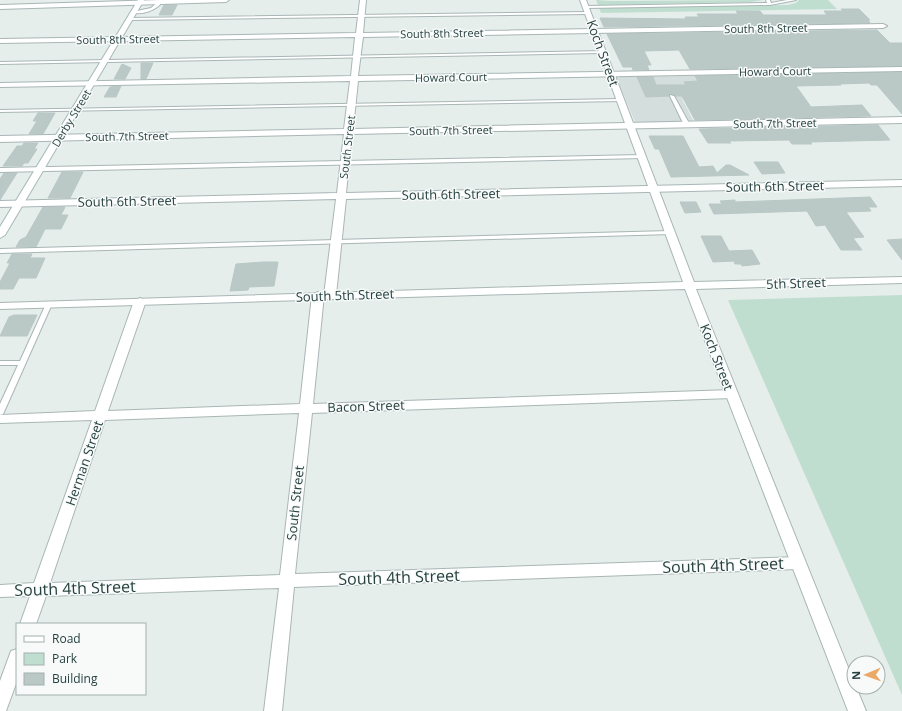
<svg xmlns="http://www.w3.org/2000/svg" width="902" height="711" viewBox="0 0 902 711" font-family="'Open Sans',sans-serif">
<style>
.built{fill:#d4dedc}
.green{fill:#c0ded0}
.building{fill:#bbc9c6;stroke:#b8c8c5}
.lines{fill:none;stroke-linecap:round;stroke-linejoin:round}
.service-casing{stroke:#a8b6b5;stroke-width:2}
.minor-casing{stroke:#a8b6b5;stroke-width:2}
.tertiary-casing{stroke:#a8b6b5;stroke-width:2}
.secondary-casing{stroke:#a5b9b7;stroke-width:2}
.service{fill:#fff;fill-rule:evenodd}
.minor{fill:#fff;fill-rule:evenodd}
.tertiary{fill:#fff;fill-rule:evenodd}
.secondary{fill:#fff;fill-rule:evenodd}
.labels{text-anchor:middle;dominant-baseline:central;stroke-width:3;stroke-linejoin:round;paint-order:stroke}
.far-street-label{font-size:11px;fill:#25403f;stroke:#f7faf9}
.street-label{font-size:13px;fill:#25403f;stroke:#f7faf9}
.near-street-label{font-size:16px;fill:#25403f;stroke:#f7faf9}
</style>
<rect width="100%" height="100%" fill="#e6eeec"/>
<!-- built -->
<polygon class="built" points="714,75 728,98 682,99 694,122 636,124 616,77"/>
<!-- green -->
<g class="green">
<polygon points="596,0 612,1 763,0 751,2 598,5"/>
<polygon points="799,0 828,0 837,9 601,13 599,8 788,5 796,3"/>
<polygon points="902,295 902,695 728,300"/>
</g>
<!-- building -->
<g class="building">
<polygon points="164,5 177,5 172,15 159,15"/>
<polygon points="841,9 859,9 870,20 868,20 870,23 604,27 600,18 686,19 685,17 699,17 697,14 738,14 736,11 760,11 763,15 827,15 824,11 843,11"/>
<polygon points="877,30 890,43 902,43 902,66 690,69 679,50 644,51 651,65 647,65 649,70 633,70 632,67 623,67 607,34"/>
<polygon points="141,63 153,63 146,79 141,79"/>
<polygon points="122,64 131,68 125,79 114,79"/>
<polygon points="902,72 902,114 877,85 871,85 869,83 839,84 841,85 796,86 811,107 862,105 871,116 695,120 682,96 676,96 670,94 669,96 646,97 637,77 653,77 656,85 686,85 684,82 698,81 695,76"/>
<polygon points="121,86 116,97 104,97 110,87"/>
<polygon points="38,113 55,113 43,134 29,134 37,121 33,121"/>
<polygon points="878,125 890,140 810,142 812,144 792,144 789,140 729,141 731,143 708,143 699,129"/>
<polygon points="649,136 683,136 699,167 713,166 717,173 726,165 730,165 749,175 671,177 659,149 655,149"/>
<polygon points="24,143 38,143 34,149 37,149 28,163 24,163 22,166 3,166 17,146 22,146"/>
<polygon points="754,162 778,162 785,173 762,174"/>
<polygon points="62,172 83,172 70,198 48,198"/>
<polygon points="4,173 17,173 0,200 0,179"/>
<polygon points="870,197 877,207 868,207 871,211 846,212 864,237 853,238 862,250 841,250 825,225 816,226 807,211 714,214 709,204 722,204 720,201 735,200 735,202"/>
<polygon points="680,202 696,202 701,212 685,213"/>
<polygon points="43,207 65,207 61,215 68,215 61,229 45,229 36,247 16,247 20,240 26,237"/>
<polygon points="701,236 721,236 729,251 752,250 760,264 742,266 741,264 735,264 734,261 713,262"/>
<polygon points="902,239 902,260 887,240"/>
<polygon points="12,254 32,254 30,258 45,258 36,278 19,278 13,289 0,289 0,282 10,263 7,263"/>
<polygon points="263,262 278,262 274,286 249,287 248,290 230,291 236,264"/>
<polygon points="14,315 37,315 27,336 0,336 9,317"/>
</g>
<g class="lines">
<defs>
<g id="service">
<path d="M160 0 163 1C157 10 142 16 132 12L151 8Z"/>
<polygon points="766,0 770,0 771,3 787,0 796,0 770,5 586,8 584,7 586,6 767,3"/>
<polygon points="588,12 590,13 589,14 129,20 127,19 129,18"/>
<polygon points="605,51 605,53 603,53 0,64 0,62"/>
<polygon points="670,95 674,96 690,125 689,126 684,125 670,96"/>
<polygon points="620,99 622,100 622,101 0,112 0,110"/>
<polygon points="642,155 644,156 644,158 0,172 0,168"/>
<polygon points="670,231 672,232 672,234 0,253 0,249"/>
<polygon points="49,302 52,304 4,412 3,414 0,415 0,404 18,365 0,365 0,361 20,361 46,304"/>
</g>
<g id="minor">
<polygon points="160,0 229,0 226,2 0,9 0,5"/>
<polygon points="360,0 366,0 363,33 883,24 887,26 883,28 363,37 358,76 902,67 902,71 358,81 353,129 902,117 902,123 352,134 346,193 902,180 902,186 346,199 336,295 330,298 324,295 336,199 0,207 0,201 337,193 344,134 0,142 0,136 344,129 350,81 0,87 0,83 351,76 355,37 0,43 0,39 356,33"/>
<path d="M318 292 324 295 313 404 732 390 736 391 738 394 736 397 732 398 312 413 295 574 798 557 803 559 806 563 803 567 798 569 294 587 282 711H264L279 588 46 596 36 624H20L30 596 0 597V585L34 583 92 420 0 423V415L95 411 134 301 140 298 146 301 108 411 300 404 312 295ZM299 413 280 575 50 583 105 420Z"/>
<polygon points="17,649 17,681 6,711 0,711 0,681 11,651"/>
</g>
<polygon id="tertiary" points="580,0 586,0 694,282 902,277 902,283 696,289 854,682 854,687 856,687 866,711 848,711 685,289 0,309 0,303 683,282"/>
<polygon id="secondary" points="138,0 144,0 5,235 0,238 0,227"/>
</defs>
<!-- service casing -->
<use href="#service" class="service-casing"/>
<!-- minor casing -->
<use href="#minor" class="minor-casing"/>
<!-- tertiary casing -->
<use href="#tertiary" class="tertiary-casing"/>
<!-- secondary casing -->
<use href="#secondary" class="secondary-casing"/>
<!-- service -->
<use href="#service" class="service"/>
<!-- minor -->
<use href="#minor" class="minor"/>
<!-- tertiary -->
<use href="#tertiary" class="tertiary"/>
<!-- secondary -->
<use href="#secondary" class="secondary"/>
</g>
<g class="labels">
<!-- far-street labels -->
<g class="far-street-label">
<text transform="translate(766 28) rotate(-1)">South 8th Street</text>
<text transform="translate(442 33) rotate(-1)">South 8th Street</text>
<text transform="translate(118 39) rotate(-1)">South 8th Street</text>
<text transform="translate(775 71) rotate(-1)">Howard Court</text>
<text transform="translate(451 77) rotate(-1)">Howard Court</text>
<text transform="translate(71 118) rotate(-59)">Derby Street</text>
<text transform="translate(775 123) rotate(-1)">South 7th Street</text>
<text transform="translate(451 130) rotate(-1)">South 7th Street</text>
<text transform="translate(127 136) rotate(-1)">South 7th Street</text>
<text transform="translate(347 147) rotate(-83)">South Street</text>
</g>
<!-- street labels -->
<g class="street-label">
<text transform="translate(603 53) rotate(70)">Koch Street</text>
<text transform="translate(775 186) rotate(-1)">South 6th Street</text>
<text transform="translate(451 194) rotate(-1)">South 6th Street</text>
<text transform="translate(127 201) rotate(-1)">South 6th Street</text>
<text transform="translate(796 283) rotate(-2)">5th Street</text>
<text transform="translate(345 295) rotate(-2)">South 5th Street</text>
<text transform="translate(717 357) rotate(69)">Koch Street</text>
<text transform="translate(366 406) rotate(-2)">Bacon Street</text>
<text transform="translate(84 463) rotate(-71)">Herman Street</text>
<text transform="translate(295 503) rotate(-84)">South Street</text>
</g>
<!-- near-street labels -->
<g class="near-street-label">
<text transform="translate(723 565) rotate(-2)">South 4th Street</text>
<text transform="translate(399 577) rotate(-2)">South 4th Street</text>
<text transform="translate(75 588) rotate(-2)">South 4th Street</text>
</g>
</g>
<!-- legend -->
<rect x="16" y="623" width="130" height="72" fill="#f7faf9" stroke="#a3b0af"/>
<rect x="24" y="636" width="20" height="6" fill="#ffffff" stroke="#a3b0af"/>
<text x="52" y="643" font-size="12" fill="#25403f">Road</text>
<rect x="24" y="653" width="20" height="12" fill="#c0ded0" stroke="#a3b0af"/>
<text x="52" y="663" font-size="12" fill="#25403f">Park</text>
<rect x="24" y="673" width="20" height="12" fill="#bbc9c6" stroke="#a3b0af"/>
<text x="52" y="683" font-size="12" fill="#25403f">Building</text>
<!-- north arrow -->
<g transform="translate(866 675) rotate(268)"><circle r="19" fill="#f7faf9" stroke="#a3b0af"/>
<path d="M0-3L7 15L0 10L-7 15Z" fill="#eba967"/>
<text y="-6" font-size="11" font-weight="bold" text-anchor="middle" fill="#25403f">N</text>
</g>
</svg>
